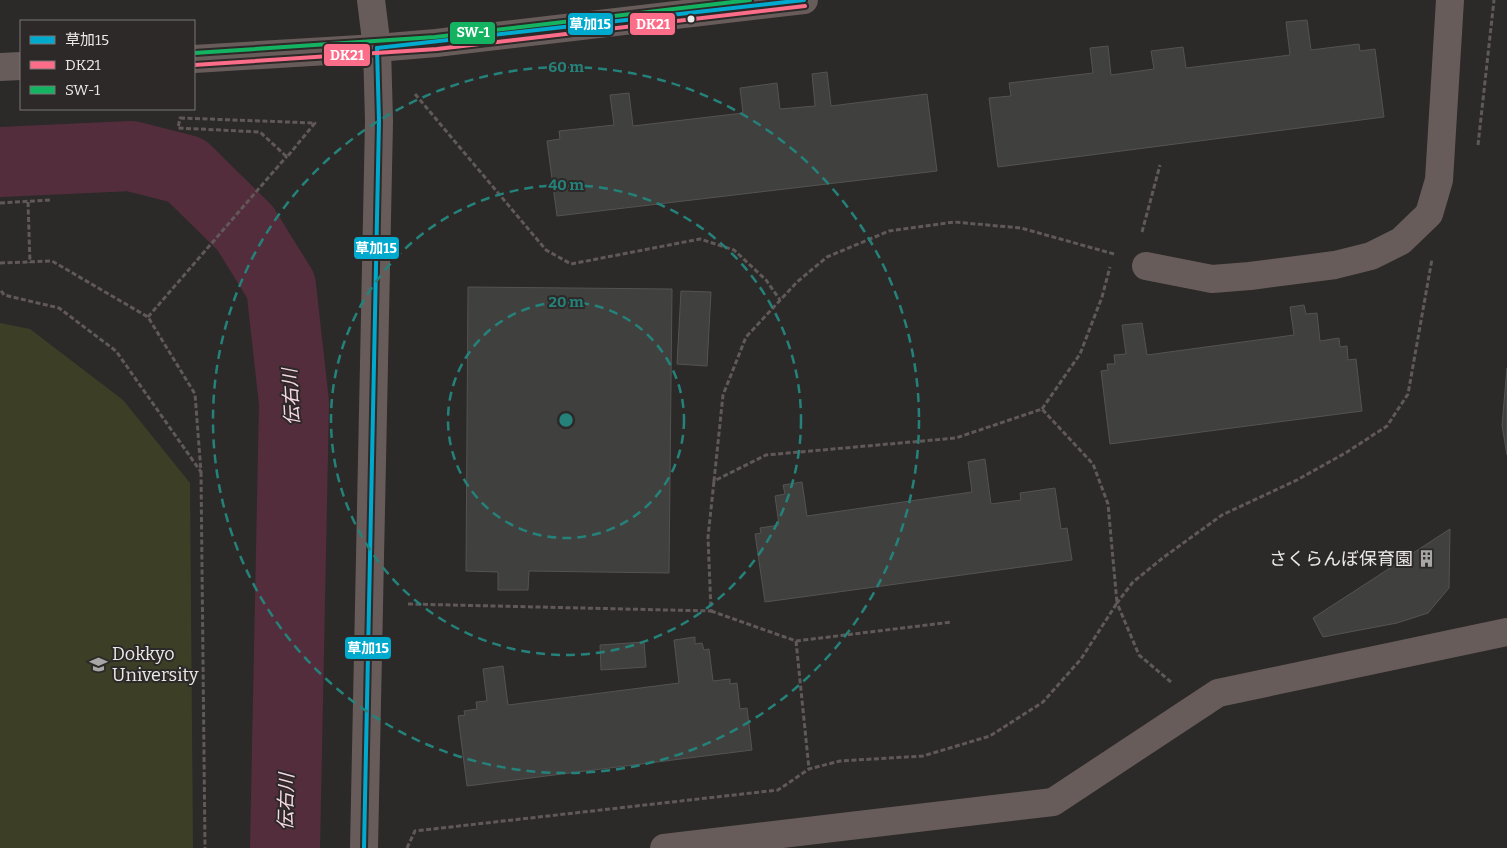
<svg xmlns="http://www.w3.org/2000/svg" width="1507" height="848" viewBox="0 0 1507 848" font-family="Bitter,'Noto Sans JP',serif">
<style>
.green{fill:#3d3e26}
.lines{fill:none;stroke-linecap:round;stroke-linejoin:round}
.river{stroke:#542d3d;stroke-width:70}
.building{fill:#40403f;stroke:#545352}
.path{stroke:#615858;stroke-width:3;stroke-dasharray:5 2.5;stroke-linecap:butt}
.minor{stroke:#685c5b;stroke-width:28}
.bus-1-casing{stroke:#2c2928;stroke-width:8}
.bus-2-casing{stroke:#2c2928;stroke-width:8}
.bus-3-casing{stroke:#2c2928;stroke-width:8}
.bus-1{stroke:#00a9ce;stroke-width:4}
.bus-2{stroke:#fb6d88;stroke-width:4}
.bus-3{stroke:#13b361;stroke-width:4}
.ring{fill:none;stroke:#25827a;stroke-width:2.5;stroke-dasharray:9 6}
.bus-dot{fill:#eceae9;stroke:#2c2928;stroke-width:2}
.labels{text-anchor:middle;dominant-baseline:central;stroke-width:4;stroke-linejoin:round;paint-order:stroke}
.poi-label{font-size:18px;fill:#eceae9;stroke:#2c2928;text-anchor:end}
.water-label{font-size:19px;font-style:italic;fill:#f7d7e3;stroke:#2c2928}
.centre{fill:#25827a;stroke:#2c2928;stroke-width:2.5}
.ring-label{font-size:15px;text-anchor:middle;font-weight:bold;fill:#25827a;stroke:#2c2928;stroke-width:4;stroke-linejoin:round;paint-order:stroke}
.line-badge{stroke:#2c2928;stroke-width:2}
.badge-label{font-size:14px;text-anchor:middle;font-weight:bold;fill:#fff}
</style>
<rect width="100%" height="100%" fill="#2b2a29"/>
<!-- green -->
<polygon class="green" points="0,323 30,329 123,400 190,483 193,848 0,848"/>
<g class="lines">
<!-- river -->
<polyline class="river" points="0,162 131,156 186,170 245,228 281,286 294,403 285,848"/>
</g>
<!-- building -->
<g class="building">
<polygon points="1307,20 1311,50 1359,44 1360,51 1375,49 1384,117 998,167 989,98 1011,96 1009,83 1093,73 1090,48 1108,46 1111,75 1154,69 1151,51 1183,47 1186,68 1290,55 1286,22"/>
<polygon points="827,72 831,106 927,94 937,171 557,216 547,141 560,139 559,131 614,125 610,95 629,93 633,126 743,113 740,88 777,83 780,109 815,106 812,74"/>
<polygon points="468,287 672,289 669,573 529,571 528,590 498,590 498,572 466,571"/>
<polygon points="681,291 711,292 707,366 677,364"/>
<polygon points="1304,305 1306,314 1317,313 1320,341 1339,338 1340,347 1347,346 1348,360 1356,359 1362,411 1110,444 1101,371 1108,370 1107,364 1115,364 1114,355 1126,354 1122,325 1142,323 1147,355 1294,335 1290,307"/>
<polygon points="1507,368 1507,455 1502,425"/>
<polygon points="985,459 991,504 1021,500 1020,493 1055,488 1061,529 1067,528 1072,560 765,602 755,534 761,533 760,528 779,525 775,496 785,494 783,485 802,482 807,516 972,492 968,462"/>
<polygon points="1450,529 1449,588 1428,613 1397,623 1323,637 1313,618"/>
<polygon points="695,637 695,644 702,643 704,650 709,649 713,681 730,679 730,684 737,683 740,709 747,708 752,750 467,786 458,716 465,715 464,711 477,709 476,702 487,701 483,669 503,666 508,705 679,683 674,640"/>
<polygon points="644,642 646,667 601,670 600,645"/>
</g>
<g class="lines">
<!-- path -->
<g class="path">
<polyline points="415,94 546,250 571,264 700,239 734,250 766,280 780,300"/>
<polygon points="180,118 315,123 287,157 260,132 178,128"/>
<polyline points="1478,145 1494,0"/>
<polyline points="28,202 30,263"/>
<polyline points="0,203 50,200"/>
<polyline points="1142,232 1160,165"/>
<polyline points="0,263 52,261 148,317 195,394 201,472 116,351 59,308 4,295 0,289"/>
<polyline points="148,317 287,156"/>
<polyline points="1042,409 1080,354 1102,297 1110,267"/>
<polyline points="201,472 205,848"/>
<polyline points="408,604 711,611 708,537 714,481"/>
<polyline points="711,611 796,641 952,622"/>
<polyline points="796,641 809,769"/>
<polyline points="1171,682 1139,655 1117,603 1133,582 1164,557 1222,515 1297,480 1347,452 1387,426 1408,394 1432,259"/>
<polyline points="407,848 415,831 778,790 809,769 840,761 923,756 990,736 1043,702 1081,659 1117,603 1108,504 1093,464 1042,409 956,438 766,455 714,481 723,395 746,337 797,282 827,257 889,231 954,222 1021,228 1114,254"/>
</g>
<!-- minor -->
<g class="minor">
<polyline points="194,59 377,48 436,43 804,0"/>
<polyline points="0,67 21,66"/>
<polyline points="1146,266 1212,279 1250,276 1335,265 1371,256 1401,241 1429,214 1439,180 1450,0"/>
<polyline points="364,848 379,121 377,48 371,0"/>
<polyline points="664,848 1053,802 1218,693 1507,632"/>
</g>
<defs>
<g id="bus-1">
<polyline points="377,48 804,0"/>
<polyline points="364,848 379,121 377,48"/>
</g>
<polyline id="bus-2" points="194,65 437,49 805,6"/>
<polyline id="bus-3" points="194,53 435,37 750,0"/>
</defs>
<!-- bus-1 casing -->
<use href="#bus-1" class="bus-1-casing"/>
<!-- bus-2 casing -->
<use href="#bus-2" class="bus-2-casing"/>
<!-- bus-3 casing -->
<use href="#bus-3" class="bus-3-casing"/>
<!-- bus-1 -->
<use href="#bus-1" class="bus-1"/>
<!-- bus-2 -->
<use href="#bus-2" class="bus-2"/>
<!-- bus-3 -->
<use href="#bus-3" class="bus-3"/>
</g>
<!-- distance rings -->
<g class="ring">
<circle cx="566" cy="420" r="118"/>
<circle cx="566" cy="420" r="235"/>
<circle cx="566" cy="420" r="353"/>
</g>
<!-- icons -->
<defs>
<symbol id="building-bare" viewBox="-9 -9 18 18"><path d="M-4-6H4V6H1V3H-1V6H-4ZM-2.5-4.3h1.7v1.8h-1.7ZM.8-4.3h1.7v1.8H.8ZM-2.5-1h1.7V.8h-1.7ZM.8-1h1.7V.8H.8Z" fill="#a8a7a6" stroke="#2c2928" stroke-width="2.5" paint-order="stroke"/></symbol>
<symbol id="university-bare" viewBox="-9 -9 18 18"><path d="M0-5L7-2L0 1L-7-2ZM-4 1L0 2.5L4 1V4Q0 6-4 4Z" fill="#a8a7a6" stroke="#2c2928" stroke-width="2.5" paint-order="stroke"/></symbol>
</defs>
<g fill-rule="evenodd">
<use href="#building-bare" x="1414" y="546" width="25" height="25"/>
<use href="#university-bare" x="86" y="652" width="25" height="25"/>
</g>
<!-- markers -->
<circle class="bus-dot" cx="691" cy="19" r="4.5"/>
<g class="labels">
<!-- poi labels -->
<g class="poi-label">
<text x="1413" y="559">さくらんぼ保育園</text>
<text x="112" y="654" text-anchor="start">Dokkyo<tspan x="112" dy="21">University</tspan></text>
</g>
<!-- water labels -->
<g class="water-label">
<text transform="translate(291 397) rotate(-93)">伝右川</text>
<text transform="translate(286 802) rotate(-89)">伝右川</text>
</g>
</g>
<circle cx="566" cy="420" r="8" class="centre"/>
<g class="ring-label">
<text x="566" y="72">60 m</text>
<text x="566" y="190">40 m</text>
<text x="566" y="307">20 m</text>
</g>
<g class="line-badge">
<rect x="629" y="12" width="47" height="24" rx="5" fill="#fb6d88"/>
<rect x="567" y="12" width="47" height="24" rx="5" fill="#00a9ce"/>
<rect x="449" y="21" width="47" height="24" rx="5" fill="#13b361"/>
<rect x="323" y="43" width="48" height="24" rx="5" fill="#fb6d88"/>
<rect x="353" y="236" width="47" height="24" rx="5" fill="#00a9ce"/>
<rect x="344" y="636" width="48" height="24" rx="5" fill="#00a9ce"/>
</g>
<g class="badge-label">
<text x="653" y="29">DK21</text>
<text x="590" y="29">草加15</text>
<text x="473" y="37">SW-1</text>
<text x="347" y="60">DK21</text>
<text x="376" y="253">草加15</text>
<text x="368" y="653">草加15</text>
</g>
<!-- legend -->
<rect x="20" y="20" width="175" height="90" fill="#2c2928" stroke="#797675"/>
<rect x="30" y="36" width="25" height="8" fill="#00a9ce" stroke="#797675"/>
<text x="65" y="45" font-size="15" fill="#eceae9">草加15</text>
<rect x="30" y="61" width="25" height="8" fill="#fb6d88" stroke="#797675"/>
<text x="65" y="70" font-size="15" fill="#eceae9">DK21</text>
<rect x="30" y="86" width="25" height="8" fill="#13b361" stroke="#797675"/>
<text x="65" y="95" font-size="15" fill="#eceae9">SW-1</text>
</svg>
